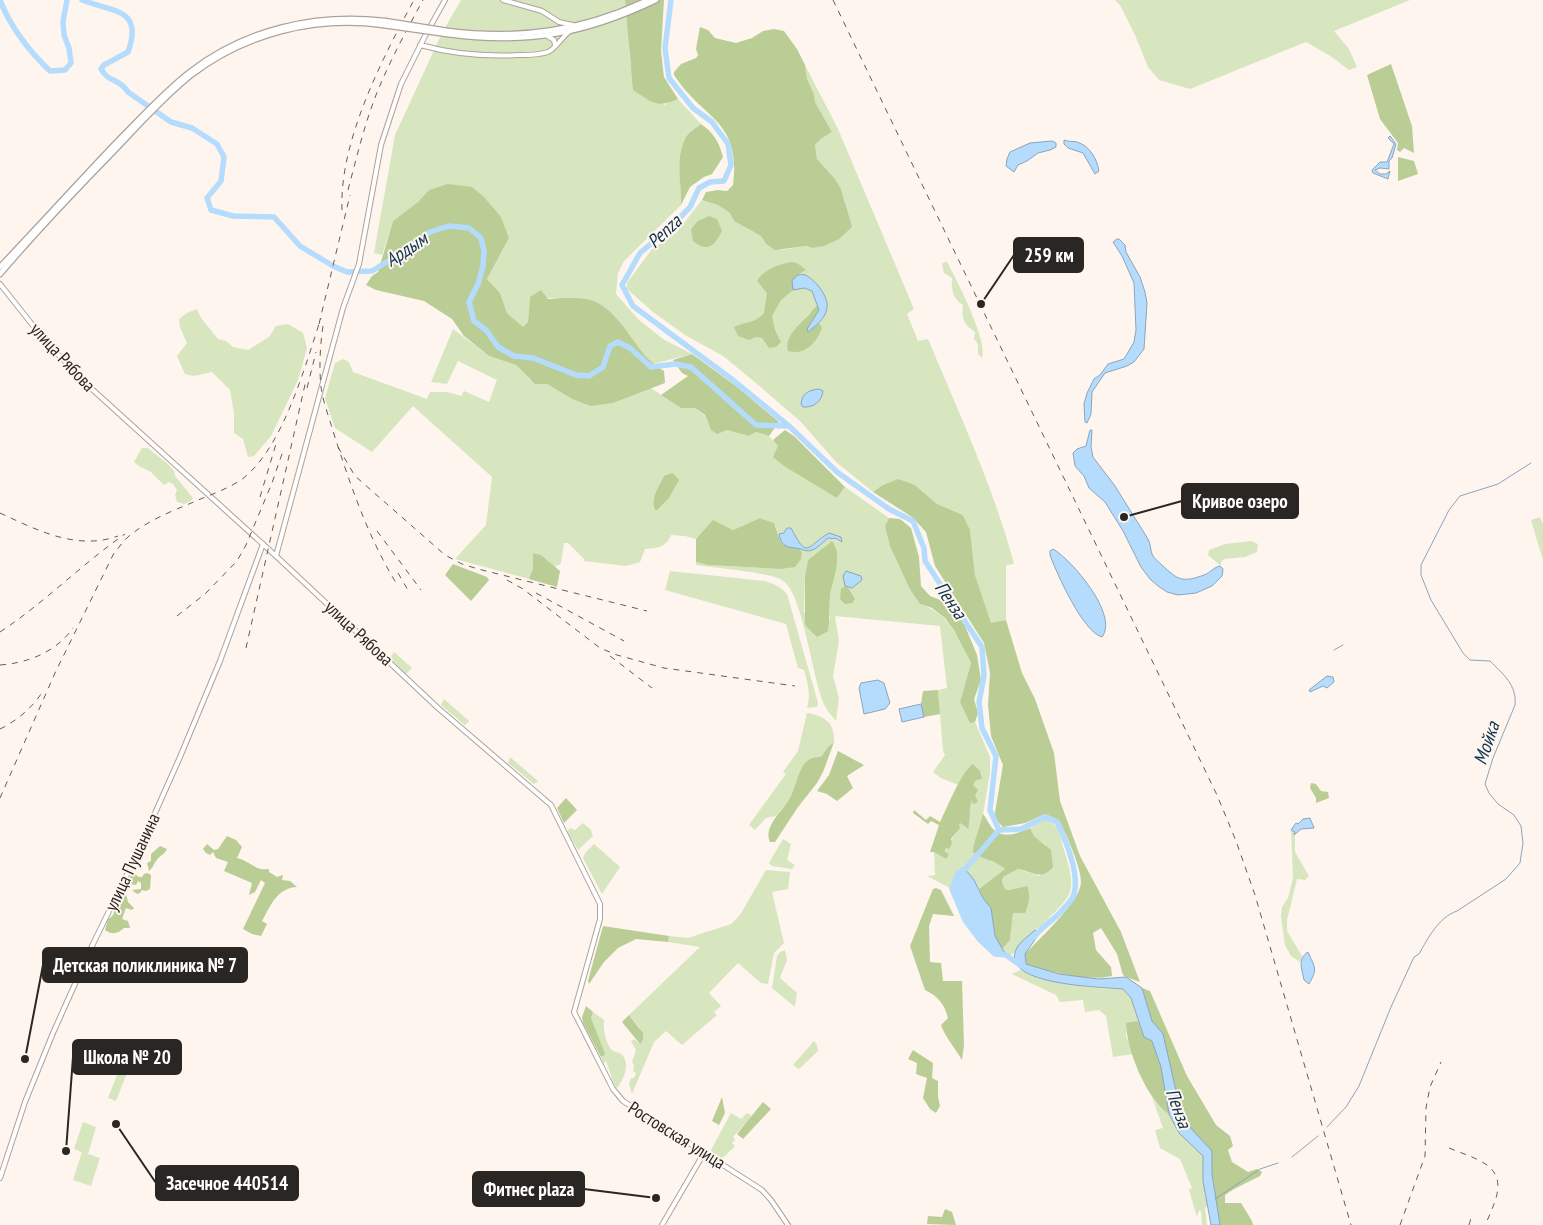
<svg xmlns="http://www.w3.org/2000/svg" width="1543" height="1225" viewBox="0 0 1543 1225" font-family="'PT Sans Narrow',sans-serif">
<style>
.green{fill:#d7e6be;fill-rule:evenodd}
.forest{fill:#b9cd95}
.water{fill:#b5dcfd;stroke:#8ba5bc}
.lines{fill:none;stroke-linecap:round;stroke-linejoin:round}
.stream{stroke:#8ba5bc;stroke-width:1}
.river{stroke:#b5dcfd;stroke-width:5.5}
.secondary-casing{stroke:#ada29b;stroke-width:6}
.primary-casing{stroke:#ada29b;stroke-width:7}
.secondary{stroke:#fff;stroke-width:4}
.primary{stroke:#fff;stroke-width:4.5}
.rail{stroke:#625d59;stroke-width:1;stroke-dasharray:6 6;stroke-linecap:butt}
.primary-bridge-casing{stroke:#ada29b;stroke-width:7;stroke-linecap:butt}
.primary-bridge{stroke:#fff;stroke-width:4.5}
.labels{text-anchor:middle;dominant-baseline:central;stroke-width:4;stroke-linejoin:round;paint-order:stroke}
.street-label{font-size:18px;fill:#2a2623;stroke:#fef5ef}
.water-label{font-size:19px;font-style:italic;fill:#0d334e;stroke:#fef5ef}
.leader{fill:none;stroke:#2a2623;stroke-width:2}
.callout-dot{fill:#2a2623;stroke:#fef5ef;stroke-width:2}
.callout{fill:#2a2623;stroke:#2a2623;stroke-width:2}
.callout-label{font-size:19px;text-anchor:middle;font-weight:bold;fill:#fff}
</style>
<rect width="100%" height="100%" fill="#fef5ef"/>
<!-- green -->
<g class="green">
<path d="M461 0H625L629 34 630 64 664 105 678 99 701 124C696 128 689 132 686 137 674 160 682 182 681 205L624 261 618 273 616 294 638 319 663 339 692 354 653 364 634 342 573 298H530L528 322 523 328 507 313 500 293 487 279 509 238 501 217 429 190 418 202 393 221 382 255 374 253 395 135 442 33Z"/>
<polygon points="1115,0 1410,0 1334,31 1349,49 1357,67 1349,70 1332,57 1306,42 1190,89 1159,80 1148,67 1135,35 1120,5"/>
<path d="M805 65 838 129 914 309 907 314 918 341 928 339C959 413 993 486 1014 564L1006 565V620L991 624 975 575 970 530 963 515 937 504 915 485 898 480 881 486 873 492 836 462 801 422 756 383 723 356 685 335 653 312 627 289V283L652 249 676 233 702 200 718 205 730 213 734 221 761 236 766 244 782 250 807 246 812 248 845 202 841 189 817 159 815 145 822 138 832 132 815 102 814 94 807 79Z"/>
<path d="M944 262H947C956 278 989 343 982 358L978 354V344L974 339 975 332C964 325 961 318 963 305 953 299 951 289 952 278L944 273 942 264Z"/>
<polygon points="197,309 201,318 218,339 226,341 233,347 248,350 269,337 276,326 288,324 303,333 307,348 298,380 271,436 254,456 248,457 243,439 234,433 234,413 230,390 212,372 194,376 185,374 177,356 187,343 180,327 179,319 187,313"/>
<path d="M453 329 489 356 516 365 530 380 547 384 572 399 591 405 613 403 651 388 681 408H695L705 416 711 430H727L749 436 756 432 769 436 778 446 837 498 845 487 889 518 885 527 920 604C951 615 957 636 971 663L960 702 970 722H975L990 757V773L983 814 978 830 991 862 1000 864 1005 869 979 889 974 880 958 873 952 889 927 876 935 875 934 852 946 859C944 848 949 844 955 835 957 832 958 827 960 823L967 829C970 817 967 805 975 795L973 785 975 780 981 779 960 783 958 785 941 778 933 772 945 755 943 751 938 690 947 688 940 626 835 616 839 641 833 676 839 698 836 721C832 716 827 711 825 706 812 681 804 593 782 580 767 572 716 568 696 565V562L708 565 780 569 800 550 798 548 806 551 828 538 838 541 841 537 828 533C806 546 808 561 791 528L784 533 779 534 774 523 760 518 733 530 713 521 696 539 685 536 671 535C666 548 657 548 645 549L640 562 626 566 584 561V559L568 543H564L561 563 558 566 557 565 555 567 541 555 533 553V568L529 579 455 559 486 525 492 477 413 406 372 452 335 428 325 398 335 363 343 359 349 362 353 372 427 399 430 392H448L461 396 464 391 489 402 497 380 458 361 447 384 431 382ZM832 541C845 555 832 579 830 596 829 603 830 612 830 620L804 612 805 576 808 560Z"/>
<polygon points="142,448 148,448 169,465 174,471 175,476 193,498 191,501 184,504 177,502 175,495 177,490 173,484 169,482 164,485 151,472 139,466 134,462"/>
<polygon points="1540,517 1543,524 1543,560 1531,520"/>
<polygon points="1251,541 1258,544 1257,552 1245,557 1224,559 1221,562 1221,566 1208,555 1209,550 1225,544"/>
<path d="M670 571 765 581C774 584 781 587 787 594L818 703 817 707 807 708C811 695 808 684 804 670L798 668 786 624 665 590Z"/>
<polygon points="394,652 412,668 406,674 390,658"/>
<polygon points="444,699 469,721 465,725 441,705"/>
<path d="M807 713C825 716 835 723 834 742L828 747 821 757C796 760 801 781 791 798 787 804 780 810 776 816L766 818 755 830 749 825 786 774 783 772 798 751Z"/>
<polygon points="510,757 538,781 534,784 508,763"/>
<path d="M1045 819C1059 824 1060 834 1063 847 1067 860 1074 878 1070 892 1067 904 1030 935 1019 945L1015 952 1009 956 1002 949 1010 940 1013 913H1025L1027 886 1009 890 1005 889 1002 882 1003 877 1018 869 1040 876 1046 845 1034 836 1030 828Z"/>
<polygon points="583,823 591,830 593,836 578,850 567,832 570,828 575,830"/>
<polygon points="1291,830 1295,832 1295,852 1309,876 1305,880 1297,879 1287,920 1287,931 1302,956 1300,962 1291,956 1285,945 1281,917 1282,907 1288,898 1293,878"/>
<polygon points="783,839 791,844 787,860 795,865 792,869 772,866 769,863"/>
<polygon points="594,844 620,867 602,894 583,858 585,853"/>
<polygon points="766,870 790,872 788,889 772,892 784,943 774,953 768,984 761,983 738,963 709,993 721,1006 714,1012 717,1015 682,1045 666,1031 654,1042 632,1094 629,1084 631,1078 634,1078 636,1073 633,1071 634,1065 632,1062 636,1050 631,1041 634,1039 640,1044 640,1028 629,1015 700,947 668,942 669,936 688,938 731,924 740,915"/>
<polygon points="785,950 787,960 780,978 797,993 795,1007 772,988 777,956 780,952"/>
<path d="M1020 970C1045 979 1070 986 1096 988 1105 989 1114 988 1124 989L1131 998 1138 1021 1126 1024V1036L1133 1054 1113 1057 1106 1016 1099 1010 1085 1012 1083 1000 1060 1002 1056 995 1012 974Z"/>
<path d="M593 1012 604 1020C603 1029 605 1043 612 1050 614 1052 620 1052 622 1055 631 1064 623 1080 617 1088L615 1086 611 1078H612L606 1061 604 1064 601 1057 603 1056 591 1018Z"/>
<polygon points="814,1041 817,1045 818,1051 799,1069 793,1065"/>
<polygon points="119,1070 127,1073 116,1101 108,1098"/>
<polygon points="1151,1094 1156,1103 1169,1114 1179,1133 1203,1156 1203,1181 1208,1206 1205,1208 1207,1225 1202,1225 1201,1211 1199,1210 1197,1217 1189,1190 1192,1188 1180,1159 1160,1148 1155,1130 1163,1128"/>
<polygon points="731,1113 741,1119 747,1113 752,1116 733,1137 735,1140 732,1143 735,1146 725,1156 720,1159 712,1154 711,1150"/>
<polygon points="83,1122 96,1127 88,1154 100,1158 91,1186 73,1180 82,1152 74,1149"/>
</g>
<!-- forest -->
<g class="forest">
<path d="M625 0H664L661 51 664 77 678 99C656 109 652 102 633 90Z"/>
<path d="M700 27 708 30 715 38 736 43 752 38 763 31 774 29 784 31 797 49 805 65 807 79 814 94 815 102 832 132 822 138 815 145 817 159 834 178 841 189 852 227 839 239 824 246 812 248 807 246 775 250 766 244 761 236 734 221 730 213 718 205 702 200 706 192 718 190 727 191 733 185C741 119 704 121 674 75V72L681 64 696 58 698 55 696 49Z"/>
<polygon points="1391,64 1412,126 1414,153 1404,148 1400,152 1397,150 1398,143 1380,119 1367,75"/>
<path d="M701 124C714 133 719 142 723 157L712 174 704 177 690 187 681 205C682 182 674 160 686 137 689 132 696 128 701 124Z"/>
<polygon points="1398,157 1414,161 1418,174 1398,181"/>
<path d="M448 184 472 187 484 197 501 217 509 238 487 279 500 293 507 313 523 327 528 322 530 297 541 290 548 299C562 298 586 296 598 303 626 319 636 355 664 371L665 383 613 403 591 406 572 399 547 384H535L516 365 489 356 464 336 452 319 424 301 376 290 366 285 372 276 378 272 393 221 418 202 429 190Z"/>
<path d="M709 216 717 219 722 231C714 246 708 253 693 241L691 229 698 221Z"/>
<path d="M792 262 797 263 806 270C796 275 792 278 793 290L781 300 772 316 775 330 781 342 776 347 769 348 762 338 756 337 749 340 738 336 734 327C747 321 754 324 764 313L767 293 757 281C763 270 779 264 792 262Z"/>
<path d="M818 305 819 310 810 324 808 331 819 323 822 328C817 342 805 356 788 351 784 337 799 325 807 317 812 313 812 309 818 305Z"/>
<polygon points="692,354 736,386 779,422 769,436 756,432 749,436 727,430 717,434 711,430 705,415 695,408 681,408 661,395 688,376 682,373 673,360"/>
<polygon points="785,430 794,436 845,487 837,498 784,466 773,457 778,446 773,440"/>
<path d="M673 473 679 480 669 498 656 511C649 500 659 487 664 476Z"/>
<path d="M898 479 915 485 937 504 963 515 970 530 975 575 991 623 1006 620 1022 673 1035 699 1054 753 1060 801 1080 856 1121 932 1140 982 1126 977 1123 975 1117 954 1101 928 1093 933 1096 950 1111 967 1112 976C1083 982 1054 972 1026 964L1025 954C1039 939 1081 901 1081 882 1081 867 1066 834 1059 820L1045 814 1025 823 1003 827 994 818 1003 765 991 736 988 705 990 673 984 643 935 566 926 532 912 517 873 492 881 486Z"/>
<polygon points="760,518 774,523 781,542 794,548 798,548 802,552 801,559 795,567 780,569 708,565 696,562 696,539 713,520 733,530"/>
<polygon points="889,518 900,519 911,528 919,557 921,586 930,596 948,603 965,626 977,655 981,680 974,699 978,713 975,722 970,723 960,702 971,663 954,630 945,618 932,608 920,604 910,589 890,546 885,526"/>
<path d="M832 541C844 555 833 579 830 595 829 607 830 619 828 631L817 637 805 625V576L808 560Z"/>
<polygon points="533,553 541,555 560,571 557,587 529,579 533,568"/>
<polygon points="453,564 487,577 489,580 471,601 445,575"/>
<polygon points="845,586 848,588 855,599 852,603 845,604 840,599 841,589"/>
<polygon points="938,690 940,714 924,717 921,704 923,691"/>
<path d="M834 742 823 772 817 783 798 807 775 842H770C762 825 787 808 792 794 796 785 799 769 806 762 810 758 815 757 821 757L828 747Z"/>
<polygon points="838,751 864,765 847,776 853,788 837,801 827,794 817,791 829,775"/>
<path d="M973 764 980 771 982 779 976 780 973 785 978 790 975 795 978 802 973 804 972 800C968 810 971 818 968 829L960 823 959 825 960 828 951 839 952 843 949 849 946 848 945 852 949 854 946 859 934 852H930L939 825 931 821 928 824 913 813 914 810 926 820 930 816 940 822C947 808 961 772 973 764Z"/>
<polygon points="1311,783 1316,784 1321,791 1328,792 1329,798 1316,803 1316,798 1310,788"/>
<polygon points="566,798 577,810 564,823 557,808"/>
<path d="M983 814C987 819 989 824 992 828 1003 840 1018 833 1030 828L1034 836 1051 850 1053 867C1041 881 1034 872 1018 869L1003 877 1002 882 1005 889 1009 890 1027 886C1031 896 1029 903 1025 913H1013L1010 940 1002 949 995 936 991 908 983 898 979 889 1005 869C997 861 983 860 973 852L974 844Z"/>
<path d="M227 836 236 840 242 847 237 858C250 861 255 871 269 869V872L277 877 283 875 282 880 290 881 297 887C277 888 271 905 262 921L267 924 261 936 252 934 243 929 265 883 261 880 255 892 249 895 252 883 224 871 228 862 216 858 213 852 210 855 206 853 203 849 207 844 214 850 218 849Z"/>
<path d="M160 846 167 849C165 854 159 856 156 861 153 865 153 868 149 871L147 863 151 861V854Z"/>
<polygon points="147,873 151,875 150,889 146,891 142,890 140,893 137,894 132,890 141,889 141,883 138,881 136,885 131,884 132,880 129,877 135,874 139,877 142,877 144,874"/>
<path d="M936 888 941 890 954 916 933 914 929 926 930 962 941 963 943 981H962L964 1045 962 1060C955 1048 945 1037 941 1025L948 1018C945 1005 938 996 925 990L910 946 933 889Z"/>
<path d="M121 894H126L128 902 134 908 132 910 126 908 122 919 128 921 130 928H124C117 934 113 935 105 930L108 919C116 915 113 912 115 905 116 901 119 897 121 894Z"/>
<polygon points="603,926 669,936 668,942 636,939 618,948 604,962 589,984 588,981"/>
<polygon points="1142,988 1150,991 1187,1076 1216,1125 1230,1136 1233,1146 1228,1150 1232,1162 1248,1172 1257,1169 1262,1172 1260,1176 1234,1189 1225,1195 1225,1203 1241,1203 1252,1221 1253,1225 1220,1225 1212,1174 1212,1151 1186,1124 1177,1095 1163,1034 1152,1021"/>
<polygon points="586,1006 593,1012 591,1018 605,1054 603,1056 601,1057 583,1023 582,1017"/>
<polygon points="629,1015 643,1033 643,1040 640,1044 622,1022"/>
<path d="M1138 1021 1144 1037 1152 1041 1161 1067 1169 1114C1147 1100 1126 1049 1126 1023Z"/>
<polygon points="913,1050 933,1063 932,1078 938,1081 938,1097 940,1106 936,1113 930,1109 923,1098 927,1078 916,1074 917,1063 908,1059"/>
<polygon points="722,1097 725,1113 719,1125 712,1121"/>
<polygon points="763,1102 771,1109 743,1139 737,1134"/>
<polygon points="945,1209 952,1212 956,1225 927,1224 928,1216 942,1217"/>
</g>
<!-- water -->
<g class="water">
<polygon points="1390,136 1396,144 1392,158 1389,161 1389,169 1380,168 1375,170 1380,174 1386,174 1390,171 1388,179 1373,173 1372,170 1380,162 1387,162 1394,144 1388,138"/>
<path d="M1064 140C1069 142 1073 141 1077 142 1090 146 1097 159 1099 171L1095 174 1083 153 1068 148 1064 144Z"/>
<polygon points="1052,141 1056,143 1056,147 1050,150 1038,153 1027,161 1018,165 1014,172 1006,166 1007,159 1010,152 1030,143"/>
<polygon points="1117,239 1119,239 1125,245 1126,252 1140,277 1145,292 1147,303 1144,349 1134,362 1127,366 1105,373 1092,392 1091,414 1087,423 1085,422 1084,404 1087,393 1094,379 1100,375 1108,364 1124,359 1134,342 1136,330 1134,283 1122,256 1113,242"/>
<path d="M797 275C799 275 802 274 805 275 814 278 829 297 827 307 826 319 816 325 808 332L807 329 819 310 812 291 804 288 793 290 792 281Z"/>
<path d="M819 389 823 391C822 401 814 408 803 407L801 404C802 393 809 390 819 389Z"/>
<path d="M1090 430H1092L1091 447 1093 457 1115 486 1148 539C1151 544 1150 549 1152 554 1154 559 1159 562 1162 565 1178 580 1182 583 1204 575 1210 573 1214 567 1220 566L1223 569 1222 576 1212 586 1196 593 1178 595 1167 592 1158 586 1150 579 1141 567 1123 531 1105 502 1089 488 1084 476 1075 466 1073 453 1077 449 1086 446Z"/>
<path d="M787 528H791C808 561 806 546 829 533L841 537 842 542 837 539 828 538C823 542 818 548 812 550 807 552 804 550 800 549 788 546 782 549 779 534L784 533Z"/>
<path d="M1053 549C1072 560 1119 615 1102 637 1083 632 1057 574 1050 555V551Z"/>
<polygon points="846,571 861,576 862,580 852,588 845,586 843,576"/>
<polygon points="1327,676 1333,677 1334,682 1327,688 1323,686 1310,692 1309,690"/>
<polygon points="878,680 884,683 890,703 885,709 864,714 859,688 861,683"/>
<polygon points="921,704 924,717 902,722 899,709"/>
<polygon points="1310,818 1314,828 1301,829 1294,835 1295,832 1291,830 1296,823 1298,824 1303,819"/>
<path d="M965 869 974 880 983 898 991 908 995 936 1006 955C976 951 962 914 952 889L958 873Z"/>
<path d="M1035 930 1039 934 1025 954 1026 964 1059 974 1098 979 1126 977 1142 988 1152 1021 1163 1034 1177 1095 1186 1123 1212 1151V1174L1220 1225H1211L1203 1181V1156L1179 1133 1169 1114 1161 1067 1152 1041 1144 1037 1131 998 1123 989C1105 987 993 986 1018 946 1022 940 1030 935 1035 930Z"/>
<path d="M1308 952C1315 968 1318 968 1309 984L1304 980C1302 969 1297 959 1308 952Z"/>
</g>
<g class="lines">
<!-- stream -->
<g class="stream">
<polyline points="1334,650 1343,645"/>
<path d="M1327 1127 1346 1107 1359 1086 1391 1007 1414 957 1419 954C1428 938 1439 917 1457 911L1506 879 1520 863 1523 843 1521 826 1514 815 1498 804 1489 793 1485 784 1493 758 1515 705C1517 685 1503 674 1490 661L1470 660 1463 653 1431 600 1421 575V565L1449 510 1460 496 1498 484 1531 463"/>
<polyline points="1292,1157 1318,1136"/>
<polyline points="1215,1199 1260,1169 1278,1163"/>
</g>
<!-- river -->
<g class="river">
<path d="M0 0C11 28 29 51 50 71L65 70 71 63 69 48 64 35 63 22 67 0"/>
<path d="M82 0C112 12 144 8 128 52L104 65 101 69C109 83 119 78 128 92L171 122 192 128 217 144 224 157 221 181 207 198 211 210 233 216 274 217 300 246 333 266 347 272 372 271 390 260 412 244 430 232 449 226 469 228 481 238 484 251 483 266 478 284 469 302 474 321 486 330 498 347 514 356 533 358 576 375 589 376 603 367 610 346 618 342 630 348 651 367 675 364 691 367 756 425 789 426"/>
<polyline points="671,0 665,48 669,78 693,108 712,122 728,144 731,165 724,181 710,182 699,188 690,207 674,224 640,253 622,285 633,306 733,380 789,426 837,472 889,509 913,521 924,548 925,561 982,647 984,676 979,702 982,728 996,756 990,810 999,830"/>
<path d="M1020 965 1006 955 995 954 980 940 965 920 952 889 958 873 965 869 999 830 1021 829 1045 817 1057 822C1066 841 1080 873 1074 894 1073 898 1068 904 1065 907 1056 919 1043 925 1034 937"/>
</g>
<defs>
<g id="secondary">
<polyline points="503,0 542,11 559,22 573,25"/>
<polyline points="547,36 554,40 555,45"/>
<path d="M420 45C453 54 487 57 521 55 530 55 539 55 548 52 555 49 562 37 570 31"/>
<polyline points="0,284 46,342 93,390 276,556 438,708 551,805 600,904 600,919 574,1012 613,1089 623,1101 762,1190 771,1200 788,1225"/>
<polyline points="276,556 343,308 359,264 381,145 401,84 425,36 445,0"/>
<polyline points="0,1178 25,1102 53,1033 92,946 135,858 180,757 220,661 263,544"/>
<polyline points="662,1225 704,1153"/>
</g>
<g id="primary">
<path d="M448 31C520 40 582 31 648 0"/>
<path d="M447 34C526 45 585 34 656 0"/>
<path d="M0 267C39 226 77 184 116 143 140 119 163 93 190 72 246 29 315 13 385 21"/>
<path d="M0 274C35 233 72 194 110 155 136 128 162 98 191 75 246 33 315 16 383 25"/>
</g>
</defs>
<!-- secondary casing -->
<use href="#secondary" class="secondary-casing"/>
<!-- primary casing -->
<use href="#primary" class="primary-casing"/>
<!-- secondary -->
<use href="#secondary" class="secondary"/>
<!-- primary -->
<use href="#primary" class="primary"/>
<!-- rail -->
<g class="rail">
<polyline points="833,0 1217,795 1236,841 1255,895 1351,1225"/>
<path d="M348 190C357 156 365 122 378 90 391 59 407 29 423 0"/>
<path d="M342 210C339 142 382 59 414 0"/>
<polyline points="319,324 350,195"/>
<path d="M323 326C320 346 319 368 321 387 323 402 329 417 333 431 350 484 368 538 398 586"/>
<polyline points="307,388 316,352"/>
<polyline points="338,447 355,476 445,555 462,564 478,569 647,611"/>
<polyline points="260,497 276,444"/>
<path d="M0 513C37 530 77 551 118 536"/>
<polyline points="377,531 421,590"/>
<polyline points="398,573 409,592"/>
<polyline points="507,580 523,589 600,648 617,655 664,668 795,686"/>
<polyline points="536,593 624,641"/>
<polyline points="177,616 205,594 237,561 246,545 272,483 283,451"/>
<path d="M0 632C44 603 82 564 125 534"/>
<polyline points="246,648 306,380"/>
<polyline points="610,656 652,688"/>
<path d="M0 665C28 663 56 652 73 628"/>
<path d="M0 729C15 722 32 708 41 694"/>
<path d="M0 798 55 673 114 553C119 548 123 541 129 536 151 518 178 509 203 498 216 493 230 487 241 480 283 449 305 366 321 318"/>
<path d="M1449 1148C1478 1160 1509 1165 1494 1204 1491 1211 1489 1219 1484 1225"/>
<polyline points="1400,1225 1425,1156 1426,1108 1430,1087 1441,1062"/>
<polyline points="1469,1225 1471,1218"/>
</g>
<defs>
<g id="primary-bridge">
<polyline points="385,21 448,31"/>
<polyline points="383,25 447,34"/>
</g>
</defs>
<!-- primary-bridge casing -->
<use href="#primary-bridge" class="primary-bridge-casing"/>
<!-- primary-bridge -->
<use href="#primary-bridge" class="primary-bridge"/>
</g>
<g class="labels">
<!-- street labels -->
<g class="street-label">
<text transform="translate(63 357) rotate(47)">улица Рябова</text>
<text transform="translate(359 633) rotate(43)">улица Рябова</text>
<text transform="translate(132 862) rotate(-65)">улица Пушанина</text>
<text transform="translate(677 1135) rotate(32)">Ростовская улица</text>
</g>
<!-- water labels -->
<g class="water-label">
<text transform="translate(664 231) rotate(-43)">Penza</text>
<text transform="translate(406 249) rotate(-33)">Ардым</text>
<text transform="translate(951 600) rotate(56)">Пенза</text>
<text transform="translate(1486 743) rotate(-71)">Мойка</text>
<text transform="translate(1179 1108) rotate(70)">Пенза</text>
</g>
</g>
<!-- callouts -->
<path class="leader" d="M981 304L1014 255M1124 517L1182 501M25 1059L43 965M66 1151L73 1057M116 1124L156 1183M656 1198L584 1189"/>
<g class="callout-dot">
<circle cx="981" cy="304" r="5"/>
<circle cx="1124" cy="517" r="5"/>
<circle cx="25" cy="1059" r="5"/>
<circle cx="66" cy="1151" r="5"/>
<circle cx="116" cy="1124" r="5"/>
<circle cx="656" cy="1198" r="5"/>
</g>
<g class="callout">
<rect x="1014" y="238" width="69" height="34" rx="5"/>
<rect x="1182" y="484" width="116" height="34" rx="5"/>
<rect x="43" y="948" width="204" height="34" rx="5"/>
<rect x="73" y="1040" width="108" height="34" rx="5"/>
<rect x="156" y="1166" width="142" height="34" rx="5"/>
<rect x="473" y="1172" width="111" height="34" rx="5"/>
</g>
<g class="callout-label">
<text x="1049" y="262">259 км</text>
<text x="1240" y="508">Кривое озеро</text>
<text x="145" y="972">Детская поликлиника № 7</text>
<text x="127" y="1064">Школа № 20</text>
<text x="227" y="1190">Засечное 440514</text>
<text x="529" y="1196">Фитнес plaza</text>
</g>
</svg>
